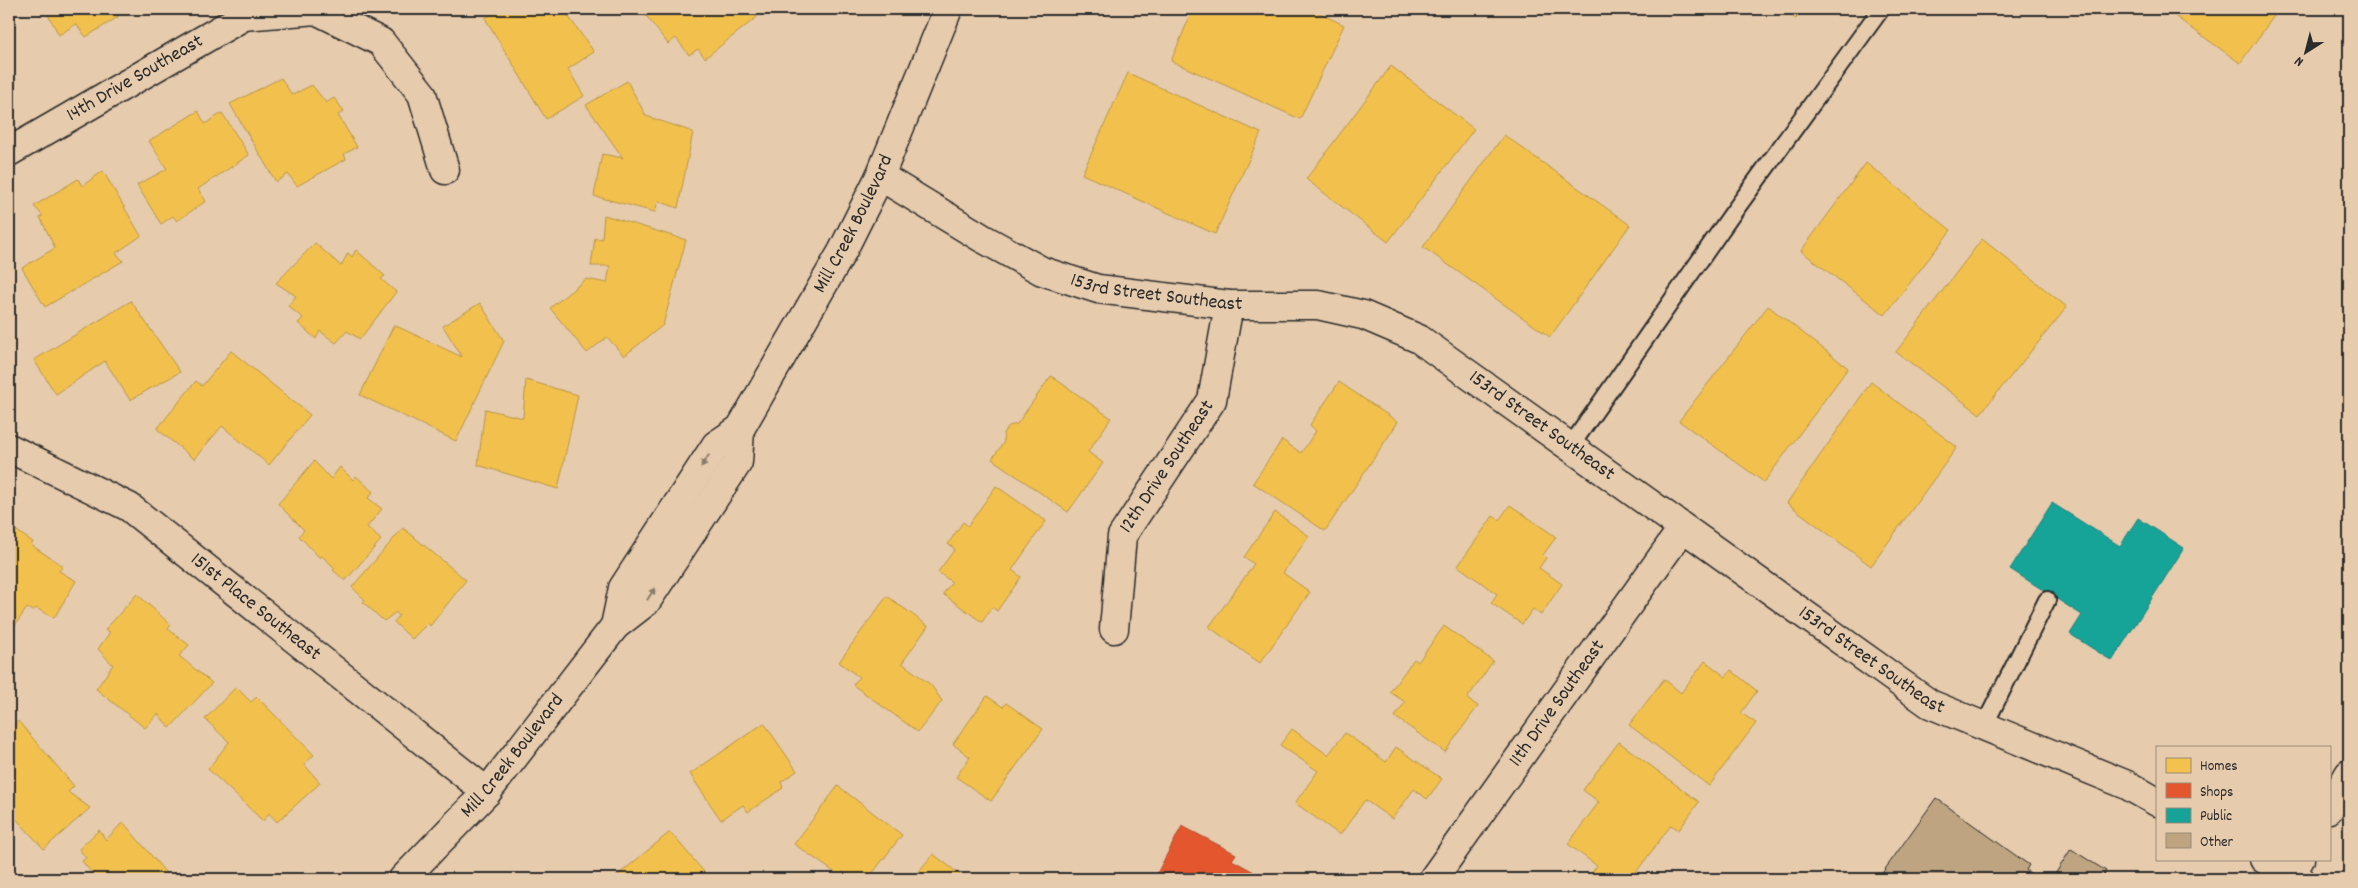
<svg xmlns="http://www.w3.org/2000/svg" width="2358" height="888" viewBox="0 0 2358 888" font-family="Dekko,sans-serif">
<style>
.homes{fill:#f2c14e;stroke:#b69444}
.shops{fill:#e4572e;stroke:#ac4a2d}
.public{fill:#17a398;stroke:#1d7f77}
.building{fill:#bea480;stroke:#2b2b2b}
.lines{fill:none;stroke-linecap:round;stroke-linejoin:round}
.lane-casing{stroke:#2b2b2b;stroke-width:20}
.street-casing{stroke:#2b2b2b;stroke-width:31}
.secondary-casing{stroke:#2b2b2b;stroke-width:31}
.primary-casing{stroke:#2b2b2b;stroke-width:31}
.lane{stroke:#e6cbad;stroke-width:16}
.street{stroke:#e6cbad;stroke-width:28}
.secondary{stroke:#e6cbad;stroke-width:28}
.primary{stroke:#e6cbad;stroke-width:28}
.oneway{fill:#887b6c}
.labels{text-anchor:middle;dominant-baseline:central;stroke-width:5;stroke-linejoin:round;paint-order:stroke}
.street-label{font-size:20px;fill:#2b2b2b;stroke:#e6cbad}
</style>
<rect width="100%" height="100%" fill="#e6cbad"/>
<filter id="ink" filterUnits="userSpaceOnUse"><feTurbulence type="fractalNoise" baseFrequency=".02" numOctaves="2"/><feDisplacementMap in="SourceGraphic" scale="10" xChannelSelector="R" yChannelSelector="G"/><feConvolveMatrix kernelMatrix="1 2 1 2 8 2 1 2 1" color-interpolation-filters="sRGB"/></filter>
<g filter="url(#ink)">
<!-- homes -->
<g class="homes">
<polygon points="45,9 115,9 118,17 86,37 76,24 59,35"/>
<polygon points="501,9 563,9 594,52 568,69 584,96 546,119 485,18"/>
<polygon points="641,9 750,9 757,17 705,58 698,49 689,55 676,38 668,44"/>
<polygon points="1193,9 1311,9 1344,25 1300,119 1171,61"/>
<polygon points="1782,9 1803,9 1796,19"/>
<polygon points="2165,9 2279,9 2240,63"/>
<polygon points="1391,66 1474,129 1388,242 1306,179"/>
<polygon points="1128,73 1261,133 1215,234 1082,174"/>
<polygon points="281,78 292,95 312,85 326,103 334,98 344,111 338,115 357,147 344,154 346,159 297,186 288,174 276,182 230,104"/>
<polygon points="627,81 646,116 693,132 678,208 658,201 655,212 594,196 602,154 623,158 586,105"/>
<polygon points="198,111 205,124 222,113 249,155 198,189 206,201 177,221 173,216 161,224 137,185 167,169 149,141"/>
<polygon points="1504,135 1630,225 1550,337 1423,247"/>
<polygon points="1866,163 1951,230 1885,315 1801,251"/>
<polygon points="103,171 141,236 116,253 123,261 45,307 22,268 55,248 40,217 43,216 34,206 78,179 82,186"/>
<polygon points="604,215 686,240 663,325 624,356 607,337 587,353 550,308 586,279 607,283 610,266 591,266 595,238 602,239"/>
<polygon points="1982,239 2067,307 1980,414 1896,352"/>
<polygon points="315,243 341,266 348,253 352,257 356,250 385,276 381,279 396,292 360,339 347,331 336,343 320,331 316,339 298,323 303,318 288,306 296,296 276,283"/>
<polygon points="131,301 180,372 130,400 105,361 56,394 34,360"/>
<polygon points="480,303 504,341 456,441 360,395 394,325 462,357 443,326"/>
<polygon points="1768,306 1848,368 1764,482 1679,421"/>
<polygon points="231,351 310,415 269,465 222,426 194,459 157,429 196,381 202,386"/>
<polygon points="1051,376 1111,418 1088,452 1103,463 1068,512 992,459 1004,442 1003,433 1009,426 1017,424"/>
<polygon points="526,380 578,395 558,489 478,465 485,409 523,418"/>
<polygon points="1339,382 1398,422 1325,531 1253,483 1282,440 1301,453 1316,431 1310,425"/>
<polygon points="1871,382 1957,447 1871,566 1787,503"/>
<polygon points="314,461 331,479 340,467 353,480 356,476 373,492 368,498 382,509 367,527 381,540 345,581 333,570 335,568 322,556 320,558 299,536 304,530 278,504"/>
<polygon points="996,486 1046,521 1012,570 1021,577 997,611 992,607 982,622 943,594 952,582 938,572 955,549 948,544 963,522 968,526"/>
<polygon points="1510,505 1556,537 1543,555 1546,558 1539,568 1562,584 1541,615 1533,609 1522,624 1491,603 1497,594 1458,566 1493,516 1499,520"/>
<polygon points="1275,512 1309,536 1283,573 1310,592 1260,663 1209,627 1254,564 1244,557"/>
<polygon points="403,528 466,580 430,626 428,623 412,639 394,622 399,616 396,612 384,621 363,602 365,600 352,587"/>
<polygon points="14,529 33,542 31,545 63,566 59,571 76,581 54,618 36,608 33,611 27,608 10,632 9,538"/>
<polygon points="137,594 171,625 168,629 189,645 179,656 212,683 170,728 158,714 145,728 96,689 113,665 98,649 110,632 105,630"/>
<polygon points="887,596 928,626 902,663 931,685 942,701 918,732 853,685 859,677 839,662"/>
<polygon points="1444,626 1493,661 1467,699 1478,706 1445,752 1395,717 1405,702 1390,692 1414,659 1418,662"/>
<polygon points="1705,661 1726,677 1731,670 1757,691 1741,713 1756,723 1709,786 1629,725 1664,679 1681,693"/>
<polygon points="236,687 251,702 257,697 314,755 304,764 320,783 277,822 269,813 263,821 208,769 229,742 205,719"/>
<polygon points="987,696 1003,707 1006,703 1043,729 991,801 956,777 970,757 953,744"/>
<polygon points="18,721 74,786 68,792 90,808 44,849 9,811 9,730"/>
<polygon points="764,723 797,771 781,782 783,788 748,812 743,805 721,820 690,774"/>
<polygon points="1292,729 1328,755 1345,733 1386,762 1396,747 1442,779 1427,799 1414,789 1392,819 1365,800 1340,835 1295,803 1318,771 1280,745"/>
<polygon points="1619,742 1699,802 1679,830 1671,825 1631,879 1599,879 1591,874 1597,866 1568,844 1599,802 1583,790"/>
<polygon points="838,786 902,835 868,879 851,879 843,872 840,876 794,844"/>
<polygon points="123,822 171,879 92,879 91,872 82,861 86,858 79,849 99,830 106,840"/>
<polygon points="670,832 710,879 613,879"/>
<polygon points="933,854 966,879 913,879"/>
</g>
<!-- shops -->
<polygon class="shops" points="1182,826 1236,854 1232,860 1254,872 1250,879 1154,879"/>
<!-- public -->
<polygon class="public" points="2052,503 2120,546 2138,518 2184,548 2112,661 2070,634 2082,615 2010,569"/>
<!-- building -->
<g class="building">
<polygon points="1936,798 2029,865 2026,870 2039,879 1878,879"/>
<polygon points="2071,849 2106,871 2101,879 2052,879"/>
</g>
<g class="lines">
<defs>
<g id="lane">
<polyline points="1570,447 1730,217 1881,9"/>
<polyline points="1984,726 2047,600"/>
</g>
<g id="street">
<path id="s1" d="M9 152 244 16 316 10 381 42 422 94 445 170"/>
<path id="s2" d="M880 176 982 238 1042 271 1098 289 1229 305H1318L1363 315 1419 339 1930 704 2127 785 2157 802"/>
<path id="s3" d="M9 448 129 507 487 792"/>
<path id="s4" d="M1114 629 1122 536 1212 400 1229 305"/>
<polyline points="2264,859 2300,879"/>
<path id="s5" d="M1433 879 1682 529"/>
</g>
<g id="secondary">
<polyline points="615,626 623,588 716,445 740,429"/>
<path id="s6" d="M403 879 487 792 615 626 646 602 738 462 740 429 842 252 880 176 948 9"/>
</g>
<g id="primary">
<polyline points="2329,809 2349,774"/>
<polyline points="2288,879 2300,859"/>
</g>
</defs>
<!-- lane casing -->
<use href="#lane" class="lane-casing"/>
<!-- street casing -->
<use href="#street" class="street-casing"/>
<!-- secondary casing -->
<use href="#secondary" class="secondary-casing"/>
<!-- primary casing -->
<use href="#primary" class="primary-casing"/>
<!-- lane -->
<use href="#lane" class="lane"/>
<!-- street -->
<use href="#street" class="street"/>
<!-- secondary -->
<use href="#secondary" class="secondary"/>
<!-- primary -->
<use href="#primary" class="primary"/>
</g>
<!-- one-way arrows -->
<defs><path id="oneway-solid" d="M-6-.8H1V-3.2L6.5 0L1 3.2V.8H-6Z" transform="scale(1.25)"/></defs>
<g class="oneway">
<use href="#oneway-solid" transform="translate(705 461) rotate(123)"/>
<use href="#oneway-solid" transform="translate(651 594) rotate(-57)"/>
</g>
</g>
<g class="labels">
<!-- street labels -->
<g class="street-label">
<text stroke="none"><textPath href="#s1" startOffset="146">14th Drive Southeast</textPath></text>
<text stroke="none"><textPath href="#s6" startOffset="805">Mill Creek Boulevard</textPath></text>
<text stroke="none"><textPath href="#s2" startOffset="305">153rd Street Southeast</textPath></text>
<text stroke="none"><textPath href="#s2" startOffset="725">153rd Street Southeast</textPath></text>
<text stroke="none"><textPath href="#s4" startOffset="176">12th Drive Southeast</textPath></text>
<text stroke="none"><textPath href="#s3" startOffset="295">151st Place Southeast</textPath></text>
<text stroke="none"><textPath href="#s2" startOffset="1130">153rd Street Southeast</textPath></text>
<text stroke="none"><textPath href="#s5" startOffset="215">11th Drive Southeast</textPath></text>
<text stroke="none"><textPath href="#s6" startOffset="165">Mill Creek Boulevard</textPath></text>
</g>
</g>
<!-- margin -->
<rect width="2358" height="888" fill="none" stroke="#e6cbad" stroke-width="30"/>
<rect x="15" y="15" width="2328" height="858" fill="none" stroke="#2b2b2b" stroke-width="2" filter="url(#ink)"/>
<!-- legend -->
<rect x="2156" y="746" width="175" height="115" fill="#e6cbad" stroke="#9b8b79"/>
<rect x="2166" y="758" width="25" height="15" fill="#f2c14e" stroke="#9b8b79"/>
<text x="2200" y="770" font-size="15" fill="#2b2b2b">Homes</text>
<rect x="2166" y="783" width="25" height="15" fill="#e4572e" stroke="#9b8b79"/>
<text x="2200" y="796" font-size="15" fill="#2b2b2b">Shops</text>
<rect x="2166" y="808" width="25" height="15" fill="#17a398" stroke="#9b8b79"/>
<text x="2200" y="820" font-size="15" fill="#2b2b2b">Public</text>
<rect x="2166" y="833" width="25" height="15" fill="#bea480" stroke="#9b8b79"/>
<text x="2200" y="846" font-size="15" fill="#2b2b2b">Other</text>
<!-- north arrow -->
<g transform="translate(2306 52) rotate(216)" stroke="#e6cbad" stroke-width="4" paint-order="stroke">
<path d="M0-4L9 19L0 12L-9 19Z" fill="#2b2b2b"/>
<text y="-8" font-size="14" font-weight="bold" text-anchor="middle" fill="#2b2b2b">N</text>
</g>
</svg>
